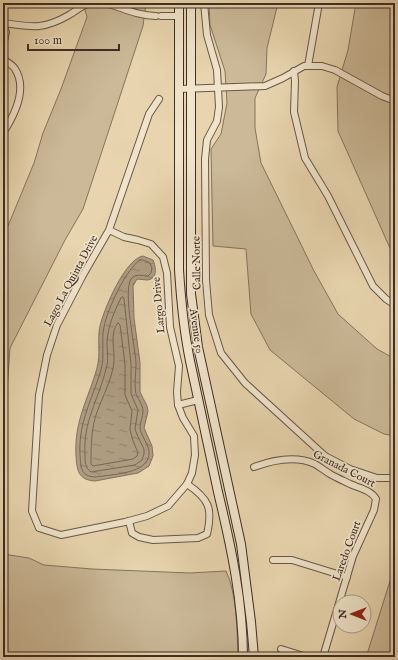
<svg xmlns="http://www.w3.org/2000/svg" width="398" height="660" viewBox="0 0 398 660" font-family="'IM FELL English',serif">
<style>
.grass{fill:#cbb998;stroke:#847460}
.water{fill:url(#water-ripples);stroke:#81705d}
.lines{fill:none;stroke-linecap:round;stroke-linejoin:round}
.shore{stroke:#766554;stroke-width:1}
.minor-casing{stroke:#685849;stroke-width:8}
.secondary-casing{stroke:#3e2e27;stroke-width:10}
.minor{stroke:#f0e4cb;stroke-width:6}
.secondary{stroke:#f0e4cb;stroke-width:8}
.labels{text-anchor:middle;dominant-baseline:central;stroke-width:3.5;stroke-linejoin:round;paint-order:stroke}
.street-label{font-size:11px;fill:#3e2e27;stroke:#f0e4cb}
</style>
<defs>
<pattern id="water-ripples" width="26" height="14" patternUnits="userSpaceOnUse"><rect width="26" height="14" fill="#ae9c81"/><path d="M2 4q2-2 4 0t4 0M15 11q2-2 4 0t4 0" fill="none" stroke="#8f806a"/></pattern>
</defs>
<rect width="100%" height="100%" fill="#e8d5af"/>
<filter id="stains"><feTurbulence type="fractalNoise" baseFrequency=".005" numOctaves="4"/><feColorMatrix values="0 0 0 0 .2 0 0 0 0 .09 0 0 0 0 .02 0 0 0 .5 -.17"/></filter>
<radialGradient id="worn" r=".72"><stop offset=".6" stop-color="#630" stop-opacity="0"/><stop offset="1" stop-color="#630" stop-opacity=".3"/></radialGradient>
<!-- grass -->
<g class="grass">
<polygon points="83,3 146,3 143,26 83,209 65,240 10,348 3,450 3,238 34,163 43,133 61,89 87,17"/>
<polygon points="209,3 278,3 267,48 266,74 255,98 255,128 261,163 314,271 338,314 377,349 395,359 395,436 384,434 354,419 270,350 251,314 246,249 213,246 211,149 221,134 227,103 225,71 210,25"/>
<polygon points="356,3 395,3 395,258 393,255 338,131 337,87 348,50"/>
<path d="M3 554 29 558 44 565 92 569 190 573 226 571C237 593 237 632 238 657H3Z"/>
<polygon points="395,565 395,657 366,657 369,648"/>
</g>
<!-- water -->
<path class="water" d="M143 256 153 260C156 267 158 279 147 280 144 280 140 279 137 279L133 286 134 318 140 363V392L147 406 148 411 144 428 152 446 153 456 149 466 138 473 95 481C78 480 77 470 76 456 74 421 88 400 97 368 101 354 97 340 100 326 104 309 125 259 143 256Z"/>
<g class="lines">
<!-- shore -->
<g class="shore">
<path d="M140 260H143L150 263 152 268 151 273 148 276C142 276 136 273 131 279 123 292 135 346 136 363 136 373 134 384 136 394 138 399 143 405 143 411 143 417 140 422 140 428 142 440 155 450 146 462 138 474 108 475 95 477 80 476 81 467 80 455 78 423 92 400 101 370 105 356 101 341 104 327 107 310 126 269 140 260Z"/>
<path d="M123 297 124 299 131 364V394L138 410 135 429 138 437 144 449V454L142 460 135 465 91 472C85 468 85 462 85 455 83 421 98 401 106 369 109 360 107 351 107 342 108 326 114 312 121 298Z"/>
<path d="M118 323 120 325 125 364V395L132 411 130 429 132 438 138 453 137 456 133 459 93 466 91 464C91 446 91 429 97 412 103 396 112 379 114 362 115 351 109 332 118 323Z"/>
</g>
<defs>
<g id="minor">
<path d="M106 3C123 8 138 16 156 16"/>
<polyline points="204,3 207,35 217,70 219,107 217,121 207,140 205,159 206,280 209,315 221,353 245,383 325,456 350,469 377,478 395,478"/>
<polyline points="161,16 179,16"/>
<path d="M3 23C32 27 43 30 69 15 76 11 83 4 91 3"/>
<polyline points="3,25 6,32 3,46"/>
<path d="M3 59C7 62 13 65 15 69 28 89 14 116 3 133"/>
<polyline points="308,66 319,3"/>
<polyline points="294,71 295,81 294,112 305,158 328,196 373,286 386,299 395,305"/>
<polyline points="180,89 265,86 283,78 304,66 322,66 335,70 382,96 395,101"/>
<polyline points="109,230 124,237 138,240 151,244 163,257 167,273 170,327 179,366 177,392 178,405 183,418 194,436 195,455 192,473 187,484 168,506 147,516 125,522 61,535 39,528 32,511 39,395 47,355 57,325 83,275 109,230 149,114 159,99"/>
<polyline points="178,405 198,400"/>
<path d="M254 467C273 460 295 455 315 464 320 467 325 471 330 474 337 478 344 481 350 484 359 488 371 490 376 499L374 510 353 556 323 657"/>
<path d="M129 521 132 533 139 537 153 540 198 538 207 534C213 508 209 499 187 484"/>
<polyline points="273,560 292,560 347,577"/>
<polyline points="281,649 307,657"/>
</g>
<g id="secondary">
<path d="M179 3V270C181 301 184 331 190 361 199 405 209 448 218 492 231 546 243 602 243 657"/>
<polyline points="191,3 191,294 198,347 241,544 251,622 254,657"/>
</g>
</defs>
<!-- minor casing -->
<use href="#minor" class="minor-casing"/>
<!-- secondary casing -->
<use href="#secondary" class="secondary-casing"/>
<!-- minor -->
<use href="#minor" class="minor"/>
<!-- secondary -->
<use href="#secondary" class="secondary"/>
</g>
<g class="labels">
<!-- street labels -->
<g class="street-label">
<text transform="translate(197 263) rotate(-91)">Calle Norte</text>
<text transform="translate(71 281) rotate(-62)">Lago La Quinta Drive</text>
<text transform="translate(159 305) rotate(-95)">Largo Drive</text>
<text transform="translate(196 331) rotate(82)">Avenue 50</text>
<text transform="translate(344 469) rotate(27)">Granada Court</text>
<text transform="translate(347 551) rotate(-70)">Laredo Court</text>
</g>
</g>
<!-- margin -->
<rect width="398" height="660" fill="none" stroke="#e8d5af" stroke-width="16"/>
<rect x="4" y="4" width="390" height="652" fill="none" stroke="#3e2e27" stroke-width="2"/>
<rect x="8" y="8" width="382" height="644" fill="none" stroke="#3e2e27"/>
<!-- north arrow -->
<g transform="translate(352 614) rotate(270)"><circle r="19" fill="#f0e4cb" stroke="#a99b89"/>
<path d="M0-3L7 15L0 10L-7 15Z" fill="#8f2418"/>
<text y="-6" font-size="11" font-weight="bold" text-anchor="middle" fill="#3e2e27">N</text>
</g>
<!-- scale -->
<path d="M28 44v6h91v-6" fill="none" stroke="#3e2e27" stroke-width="2"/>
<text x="34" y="44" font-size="12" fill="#3e2e27" stroke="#f0e4cb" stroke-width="3" paint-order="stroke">100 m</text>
<rect width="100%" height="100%" filter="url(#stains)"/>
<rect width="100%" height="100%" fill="url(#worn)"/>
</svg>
